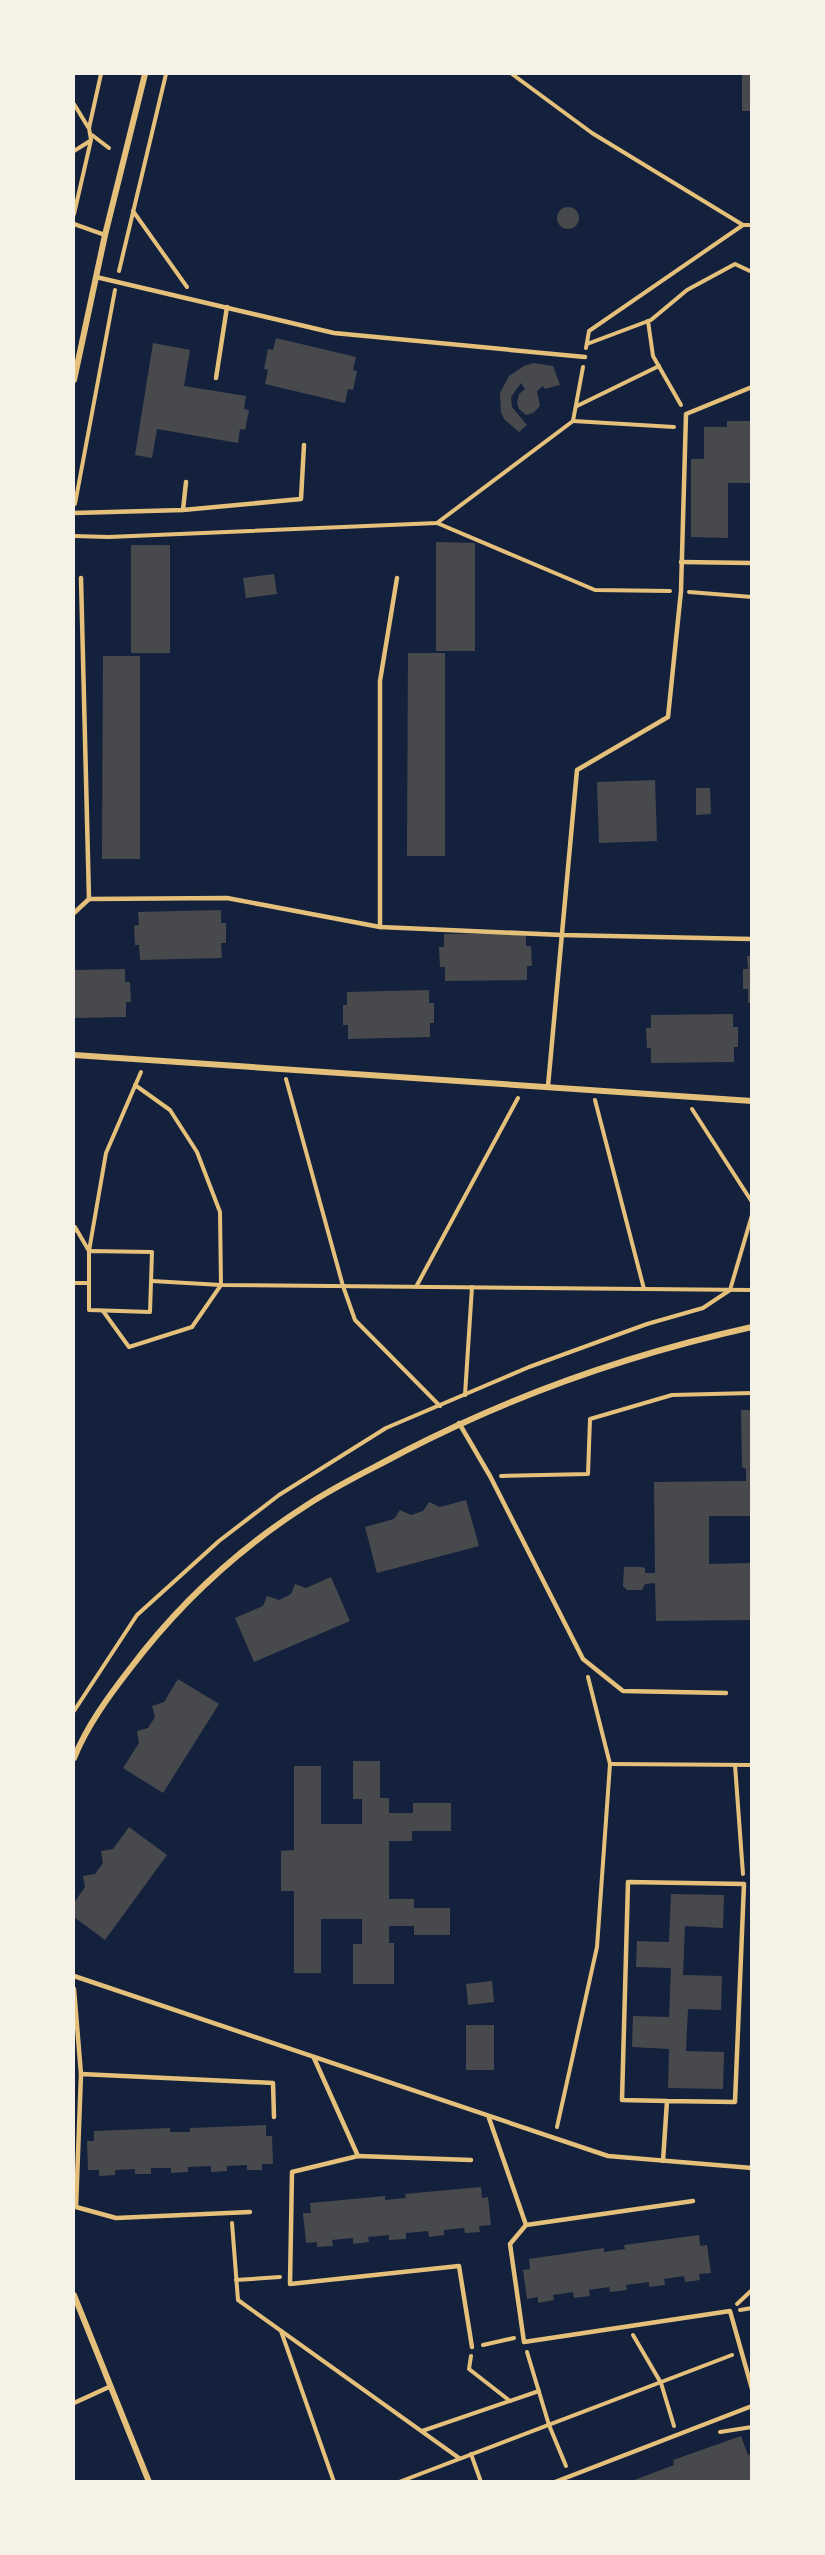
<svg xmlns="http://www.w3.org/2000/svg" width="825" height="2555" viewBox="0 0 825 2555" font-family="Arial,sans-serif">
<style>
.building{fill:#48494c}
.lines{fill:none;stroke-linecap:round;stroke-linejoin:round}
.path{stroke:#e5c07b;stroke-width:4}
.service{stroke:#e5c07b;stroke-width:4.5}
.minor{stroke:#e5c07b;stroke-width:6}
</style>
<rect width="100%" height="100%" fill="#14213d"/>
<!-- building -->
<g class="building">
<rect x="742" y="74" width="10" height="37"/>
<circle cx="568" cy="218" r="11"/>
<polygon points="276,338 356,357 353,370 357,371 353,390 348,389 345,403 265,384 268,370 264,369 268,349 273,350"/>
<polygon points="153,343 190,350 184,386 246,396 244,409 249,410 245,430 240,429 238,443 157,429 152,458 135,455"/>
<polygon points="534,363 553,366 560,385 545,389 543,386 537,391 540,406 533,413 526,415 519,409 517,403 519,394 525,389 521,383 511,397 512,407 527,425 519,432 505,420 501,413 500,393 509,376 524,366"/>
<polygon points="727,421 752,421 752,483 728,483 728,538 691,537 691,459 704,459 704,427 727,427"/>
<polygon points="436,542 475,543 475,651 436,651"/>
<rect x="131" y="545" width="39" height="108"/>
<polygon points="274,574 277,594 246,598 243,578"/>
<polygon points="408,653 445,653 445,856 407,856"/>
<polygon points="103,656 140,656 140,859 102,859"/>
<polygon points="655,780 657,841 599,843 597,782"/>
<polygon points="696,788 710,788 711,814 696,815"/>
<polygon points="221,910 221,923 226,923 226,943 221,943 222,958 140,960 139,945 135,945 134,926 139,925 138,912"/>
<polygon points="526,933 526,946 531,946 532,966 527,966 527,980 445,981 445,967 440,967 439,947 444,947 444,934"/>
<polygon points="747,956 752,956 752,1003 748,1003 748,989 743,989 743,969 748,969"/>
<polygon points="125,969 125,982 130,982 131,1002 126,1002 126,1017 74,1018 74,970"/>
<polygon points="429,990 429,1003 434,1003 434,1023 430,1023 430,1037 348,1039 348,1025 343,1025 343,1005 347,1005 347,992"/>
<polygon points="733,1014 733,1027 738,1027 738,1047 734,1047 734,1062 651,1063 651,1048 647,1048 646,1028 651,1028 651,1015"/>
<polygon points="741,1410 752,1410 752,1516 709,1516 709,1564 752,1563 752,1620 656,1621 655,1583 645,1584 642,1590 627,1590 623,1586 624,1567 641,1567 645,1568 645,1573 655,1573 654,1482 746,1481 746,1469 742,1467"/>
<polygon points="466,1500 479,1546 377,1573 365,1527 394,1519 400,1510 411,1515 423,1511 429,1502 440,1507"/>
<polygon points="331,1577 350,1621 254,1662 235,1618 263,1606 267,1596 279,1600 291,1594 295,1584 306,1588"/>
<polygon points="178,1679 219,1704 163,1793 123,1768 139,1743 137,1731 148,1728 155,1717 152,1706 164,1702"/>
<polygon points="353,1761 380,1761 380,1798 389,1798 389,1813 413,1813 413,1803 451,1803 451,1831 412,1831 412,1841 389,1841 389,1899 414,1899 414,1908 450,1908 450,1935 414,1935 414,1926 389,1926 389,1943 394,1943 394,1984 353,1984 353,1944 362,1944 362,1919 321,1919 321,1973 294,1973 294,1891 281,1891 281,1851 294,1850 294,1766 321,1766 321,1824 362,1824 362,1799 353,1799"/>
<polygon points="129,1827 167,1855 105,1940 74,1917 74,1903 85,1887 83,1876 95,1874 103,1863 101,1851 113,1849"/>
<polygon points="671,1894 724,1895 723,1928 685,1926 683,1975 722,1976 721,2010 688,2009 686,2051 724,2052 723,2089 668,2088 669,2049 632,2047 633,2016 669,2017 671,1968 636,1967 637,1941 669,1942"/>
<polygon points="492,1981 494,2002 468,2005 466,1984"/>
<rect x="466" y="2025" width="28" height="45"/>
<polygon points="266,2125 266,2136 272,2136 273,2164 262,2164 262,2170 247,2170 247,2165 227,2166 227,2171 211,2172 211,2166 188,2167 188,2172 171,2173 171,2168 151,2168 151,2174 135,2174 135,2169 115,2170 115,2175 99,2176 99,2170 88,2170 87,2141 94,2141 94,2131 170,2128 170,2132 190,2132 190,2128"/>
<polygon points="481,2187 482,2198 488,2197 491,2225 479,2226 480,2232 465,2233 464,2228 444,2230 444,2235 429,2237 428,2231 406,2233 406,2239 389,2240 389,2235 368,2237 369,2242 353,2244 353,2238 332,2240 333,2246 317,2247 317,2242 306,2243 303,2213 311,2213 310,2203 385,2196 385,2200 396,2199 406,2198 405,2194"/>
<polygon points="699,2235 700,2246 707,2245 711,2273 699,2274 700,2280 685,2282 684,2276 664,2279 665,2285 649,2287 649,2282 626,2285 627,2290 610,2292 609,2287 589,2290 590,2296 574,2298 573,2292 553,2295 554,2300 538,2303 538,2297 527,2299 523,2270 530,2269 529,2259 604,2248 604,2252 625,2249 624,2245"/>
<polygon points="741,2436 748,2455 752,2453 752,2482 629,2482 674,2465 673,2460"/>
</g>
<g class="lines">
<!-- path -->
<g class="path">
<polyline points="512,74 592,133 743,225"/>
<polyline points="74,104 88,127"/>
<polyline points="92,135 109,148"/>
<polyline points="74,151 90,141"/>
<polyline points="133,211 187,287"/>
<polyline points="74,214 91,140 89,128 101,74"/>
<polyline points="119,271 166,74"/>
<polyline points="648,321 653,356 681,405"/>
<polyline points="587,344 651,320 687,290 735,264 752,272"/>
<polyline points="586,348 589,331 743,225 752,225"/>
<polyline points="577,406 659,366"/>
<polyline points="573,421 674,427"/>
<polyline points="75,504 115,290"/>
<polyline points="437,523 595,590 670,591"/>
<polyline points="74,536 109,537 437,523 573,421 583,367"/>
<polyline points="689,592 752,597"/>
<polyline points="286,1079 343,1286 355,1320 440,1406"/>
<polyline points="595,1100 644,1289"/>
<polyline points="692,1109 752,1202"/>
<polyline points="74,1231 75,1227 89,1251"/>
<polygon points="89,1251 152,1252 150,1312 89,1310"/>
<polyline points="89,1251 106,1153 141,1072"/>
<polyline points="152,1281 221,1285 752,1290"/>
<polyline points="74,1283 88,1283"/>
<polyline points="416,1287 518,1098"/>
<polyline points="103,1311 129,1347 192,1327 221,1285 220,1212 197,1152 170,1110 135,1085"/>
<polyline points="465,1395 472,1287"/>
<polyline points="501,1476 588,1474 590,1419 672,1395 752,1393"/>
<polyline points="74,1711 137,1615 219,1541 279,1495 386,1428 529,1367 647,1324 703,1308 730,1290 752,1215"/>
<polyline points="610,1764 752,1765"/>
<polyline points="735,1765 743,1874"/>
<polyline points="557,2127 597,1947 610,1764 588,1677"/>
<polyline points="232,2223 238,2300 459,2458"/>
<polyline points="236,2280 280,2277"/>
<polyline points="737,2304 752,2290"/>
<polyline points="740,2310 752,2308"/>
<polyline points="281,2331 334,2482"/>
<polyline points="633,2335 661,2383 674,2426"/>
<polyline points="483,2345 514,2338"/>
<polyline points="527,2352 549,2425 566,2466"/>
<polyline points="471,2356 469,2369 510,2401"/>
<polyline points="422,2431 539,2391"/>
<polyline points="720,2432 752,2427"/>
<polyline points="471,2454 481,2482"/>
<polyline points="399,2482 732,2355"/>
</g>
<!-- service -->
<g class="service">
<polyline points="74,224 105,235"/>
<polyline points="96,277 334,333 585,357"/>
<polyline points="216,378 227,307"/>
<polyline points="183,510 301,499 304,445"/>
<polyline points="74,513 183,510 186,482"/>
<polyline points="681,562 752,563"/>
<polyline points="397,578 380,681 380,927 562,935 752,939"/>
<polyline points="89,899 227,898 380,927"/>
<polyline points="74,913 89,899 81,578"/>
<polyline points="548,1086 577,770 668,717 681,591 686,414 752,387"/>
<polyline points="459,1423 490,1476 583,1659 623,1691 726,1693"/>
<polyline points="74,1976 608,2156 752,2168"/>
<polyline points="74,1989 81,2074"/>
<polyline points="314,2058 358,2156"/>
<polyline points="489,2118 526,2225"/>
<polyline points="471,2160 358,2156 292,2172 290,2284 459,2266 472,2347"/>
<polyline points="663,2161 667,2101 622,2100 628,1882 744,1884 735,2102 667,2101"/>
<polyline points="693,2201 526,2225 510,2244 524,2342 730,2311 752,2389"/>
<polyline points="250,2212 116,2218 76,2207 81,2074 273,2083 274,2117"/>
<polyline points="74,2403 109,2387"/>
<polyline points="555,2482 752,2406"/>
</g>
<!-- minor -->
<g class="minor">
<polyline points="74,380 105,235 145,74"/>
<polyline points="74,1055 752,1101"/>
<path d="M74 1758C87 1726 108 1697 129 1670 177 1606 237 1550 304 1507 335 1486 370 1470 403 1452 513 1395 630 1354 752 1327"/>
<polyline points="74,2295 149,2482"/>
</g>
</g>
<!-- border -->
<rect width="825" height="2555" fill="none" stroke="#f6f1e7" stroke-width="150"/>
</svg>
